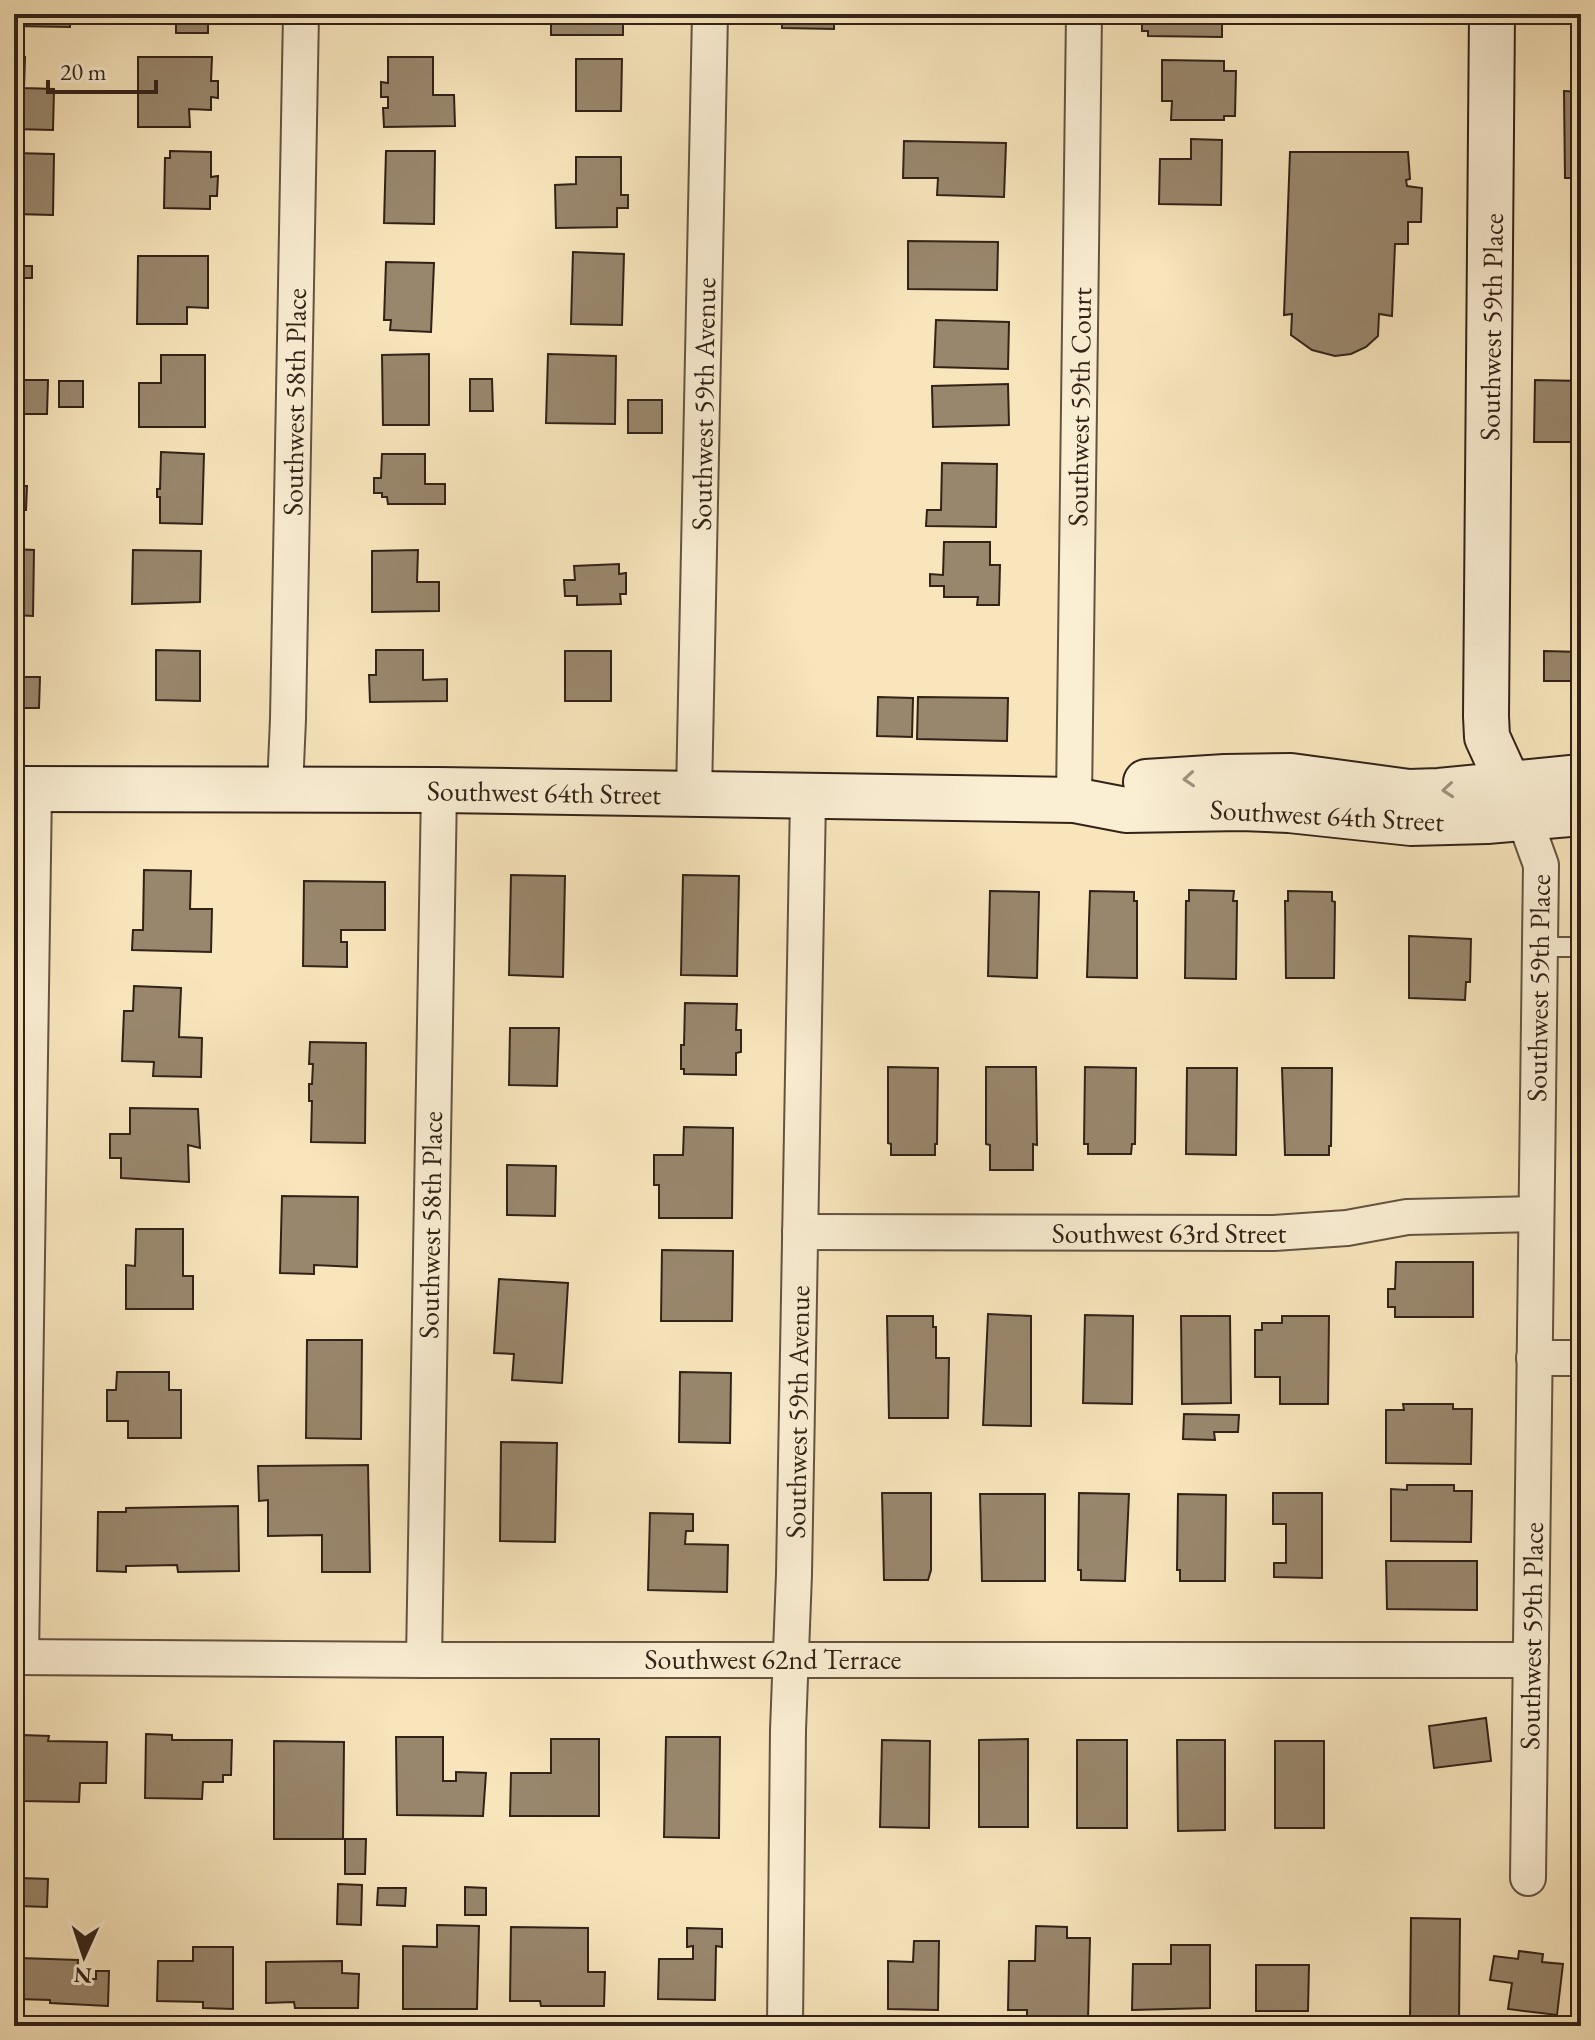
<svg xmlns="http://www.w3.org/2000/svg" width="1595" height="2040" viewBox="0 0 1595 2040" font-family="'EB Garamond',serif">
<style>
.building{fill:#99876d;stroke:#322218;stroke-width:2}
.lines{fill:none;stroke-linecap:round;stroke-linejoin:round}
.lane-casing{stroke:#645341;stroke-width:22}
.street-casing{stroke:#645341;stroke-width:38}
.secondary-casing{stroke:#322218;stroke-width:48}
.lane{stroke:#faeed3;stroke-width:18}
.street{stroke:#faeed3;stroke-width:34}
.secondary{stroke:#faeed3;stroke-width:44}
.oneway{stroke:#a0927f}
.labels{text-anchor:middle;dominant-baseline:central;stroke-width:8;stroke-linejoin:round;paint-order:stroke}
.street-label{font-size:28px;fill:#322218;stroke:#faeed3}
</style>
<rect width="100%" height="100%" fill="#f8e5bc"/>
<filter id="stains"><feTurbulence type="fractalNoise" baseFrequency=".0025" numOctaves="4"/><feColorMatrix values="0 0 0 0 .2 0 0 0 0 .09 0 0 0 0 .02 0 0 0 .5 -.17"/></filter>
<radialGradient id="worn" r=".72"><stop offset=".6" stop-color="#630" stop-opacity="0"/><stop offset="1" stop-color="#630" stop-opacity=".3"/></radialGradient>
<!-- building -->
<g class="building">
<polygon points="14,14 70,14 70,27 14,26"/>
<rect x="176" y="14" width="32" height="19"/>
<rect x="551" y="14" width="72" height="21"/>
<polygon points="782,14 834,14 834,29 782,28"/>
<polygon points="1142,14 1222,14 1222,37 1148,36 1148,31 1142,31"/>
<polygon points="14,56 25,57 24,88 54,89 53,130 14,129"/>
<polygon points="138,57 212,57 211,81 218,81 218,98 211,97 211,110 189,109 190,127 138,127"/>
<polygon points="388,57 433,57 433,95 454,95 455,126 384,127 383,108 388,108 388,97 381,97 381,82 388,83"/>
<polygon points="576,59 622,59 621,111 576,111"/>
<polygon points="1162,60 1224,61 1224,71 1236,71 1235,116 1224,116 1224,120 1171,120 1172,101 1162,101"/>
<polygon points="1564,91 1581,92 1581,178 1565,178"/>
<polygon points="1191,139 1222,140 1221,205 1159,204 1160,159 1191,159"/>
<polygon points="904,141 1006,143 1004,197 937,195 938,178 903,178"/>
<polygon points="170,151 211,152 211,177 218,176 217,196 210,196 210,209 164,208 165,158 170,158"/>
<polygon points="386,151 435,151 434,224 384,223"/>
<polygon points="1290,152 1408,152 1410,179 1406,180 1407,186 1422,188 1421,222 1408,222 1408,244 1395,244 1392,316 1379,314 1378,336 1366,347 1351,354 1335,356 1312,350 1291,335 1292,314 1284,315"/>
<polygon points="14,153 54,154 53,215 14,214"/>
<polygon points="576,157 621,157 621,195 628,195 628,208 617,208 617,227 556,228 555,185 576,184"/>
<polygon points="908,241 998,242 997,290 908,289"/>
<polygon points="573,252 624,254 622,325 571,324"/>
<polygon points="14,253 20,253 20,266 32,266 32,278 20,278 20,313 14,313"/>
<polygon points="138,256 208,256 208,308 187,307 187,324 137,324"/>
<polygon points="386,262 434,263 431,332 390,330 391,320 384,320"/>
<polygon points="936,320 1009,322 1008,369 934,367"/>
<polygon points="14,349 21,349 21,380 48,380 47,414 22,414 22,433 14,433"/>
<polygon points="429,354 429,425 383,425 382,355"/>
<polygon points="548,354 616,356 615,424 546,423"/>
<polygon points="161,355 205,355 205,427 139,427 139,383 161,383"/>
<polygon points="470,379 492,379 493,411 470,411"/>
<polygon points="1535,380 1581,381 1581,442 1534,442"/>
<rect x="59" y="381" width="24" height="26"/>
<polygon points="1008,384 1009,425 933,427 932,386"/>
<rect x="628" y="400" width="34" height="33"/>
<polygon points="161,452 204,454 202,524 160,523 160,497 157,497 157,489 160,489"/>
<polygon points="382,454 425,454 425,484 445,484 445,504 388,504 387,497 382,497 382,493 374,493 374,478 381,478"/>
<polygon points="942,463 997,464 996,527 926,526 927,510 941,510"/>
<polygon points="14,486 27,486 26,510 14,510"/>
<polygon points="944,542 990,542 990,565 1000,565 999,605 977,605 978,597 944,597 944,586 930,586 930,574 943,575"/>
<polygon points="14,549 34,550 33,616 14,615"/>
<polygon points="133,550 201,551 200,602 132,604"/>
<polygon points="418,550 417,582 439,582 439,611 372,612 372,551"/>
<polygon points="619,564 619,574 626,573 626,594 620,594 621,604 577,605 577,596 565,596 564,580 575,580 574,566"/>
<polygon points="14,648 23,648 23,677 40,677 39,708 14,708"/>
<polygon points="156,650 200,651 200,701 156,700"/>
<polygon points="376,650 423,650 423,680 447,679 447,701 370,702 369,675 376,675"/>
<rect x="565" y="651" width="46" height="50"/>
<polygon points="1544,651 1581,652 1581,681 1544,681"/>
<polygon points="878,697 913,698 912,737 877,736"/>
<polygon points="918,697 1008,698 1007,741 917,739"/>
<polygon points="144,870 191,871 190,909 212,909 211,952 132,950 133,930 143,930"/>
<polygon points="511,875 565,876 563,977 509,975"/>
<polygon points="683,875 739,876 737,976 681,975"/>
<polygon points="304,881 385,882 385,930 341,930 341,942 347,942 347,967 303,966"/>
<polygon points="1189,890 1234,891 1233,901 1237,901 1236,979 1185,978 1186,901 1189,901"/>
<polygon points="990,891 1039,892 1037,978 988,976"/>
<polygon points="1090,891 1134,892 1134,901 1137,901 1137,978 1087,977"/>
<polygon points="1288,891 1332,892 1332,901 1335,902 1334,978 1286,978 1285,901 1288,901"/>
<polygon points="1409,936 1471,939 1470,982 1466,982 1465,1000 1409,998"/>
<polygon points="134,986 181,988 179,1037 202,1038 201,1077 153,1076 154,1062 122,1061 124,1011 133,1011"/>
<polygon points="685,1003 737,1004 736,1030 741,1030 741,1052 736,1053 736,1075 684,1074 684,1069 681,1069 681,1045 684,1045"/>
<polygon points="510,1028 559,1028 557,1086 509,1085"/>
<polygon points="310,1042 366,1043 365,1143 311,1142 312,1101 309,1101 309,1084 312,1084 313,1064 309,1064"/>
<polygon points="888,1067 938,1068 937,1144 935,1144 935,1155 891,1155 891,1144 888,1143"/>
<polygon points="986,1067 1036,1067 1037,1145 1033,1144 1033,1170 990,1170 990,1145 986,1144"/>
<polygon points="1085,1067 1136,1068 1135,1144 1132,1144 1131,1154 1088,1154 1088,1144 1084,1144"/>
<polygon points="1187,1068 1237,1068 1236,1155 1186,1154"/>
<polygon points="1282,1068 1332,1068 1331,1146 1329,1146 1329,1155 1285,1155"/>
<polygon points="130,1108 198,1109 200,1148 188,1145 189,1182 121,1178 121,1158 110,1158 110,1134 130,1134"/>
<polygon points="684,1127 733,1128 732,1218 659,1218 659,1185 654,1185 654,1155 683,1155"/>
<polygon points="507,1165 556,1166 555,1216 507,1215"/>
<polygon points="282,1196 358,1197 357,1267 314,1265 314,1274 280,1273"/>
<polygon points="136,1229 183,1229 183,1276 193,1276 193,1309 126,1309 126,1265 135,1266"/>
<polygon points="662,1250 733,1251 732,1321 661,1321"/>
<polygon points="1396,1262 1473,1262 1473,1317 1395,1317 1395,1307 1388,1307 1388,1289 1395,1289"/>
<polygon points="499,1279 568,1283 562,1383 512,1380 514,1354 494,1353"/>
<polygon points="988,1314 1031,1316 1031,1426 983,1425"/>
<polygon points="1085,1315 1133,1316 1132,1404 1083,1403"/>
<polygon points="887,1316 933,1316 933,1327 936,1327 936,1358 949,1358 948,1418 889,1418"/>
<polygon points="1181,1316 1230,1316 1231,1403 1182,1404"/>
<polygon points="1282,1316 1329,1316 1328,1404 1280,1404 1280,1377 1255,1377 1255,1330 1262,1330 1262,1323 1282,1323"/>
<polygon points="307,1340 362,1340 361,1439 306,1438"/>
<polygon points="117,1372 169,1372 169,1390 181,1390 181,1438 128,1438 128,1421 107,1421 107,1390 116,1390"/>
<polygon points="680,1372 731,1373 730,1443 679,1442"/>
<polygon points="1403,1404 1453,1404 1453,1409 1472,1409 1471,1464 1386,1463 1386,1410 1404,1410"/>
<polygon points="1184,1414 1239,1415 1238,1432 1214,1432 1215,1440 1183,1439"/>
<polygon points="501,1442 557,1443 555,1542 500,1541"/>
<polygon points="368,1465 370,1572 322,1572 322,1535 268,1536 268,1500 259,1501 258,1466"/>
<polygon points="1407,1485 1454,1485 1454,1491 1472,1491 1471,1542 1391,1541 1391,1489 1407,1490"/>
<polygon points="882,1493 931,1493 931,1570 928,1580 884,1580"/>
<polygon points="1079,1493 1129,1494 1125,1581 1081,1580 1081,1570 1078,1570"/>
<polygon points="1273,1493 1322,1493 1322,1578 1274,1577 1274,1563 1286,1563 1286,1524 1273,1524"/>
<polygon points="980,1494 1045,1494 1045,1581 982,1581"/>
<polygon points="1178,1494 1226,1495 1225,1581 1180,1581 1180,1570 1177,1570"/>
<polygon points="238,1506 239,1571 178,1572 177,1565 126,1566 126,1572 97,1571 98,1512 126,1512 126,1508"/>
<polygon points="650,1513 693,1514 693,1531 686,1531 685,1544 728,1545 727,1592 648,1590"/>
<polygon points="1386,1561 1477,1561 1477,1610 1387,1609"/>
<polygon points="1486,1718 1491,1761 1434,1768 1429,1726"/>
<polygon points="146,1734 172,1735 172,1740 232,1740 231,1775 223,1775 223,1782 203,1782 202,1799 145,1798"/>
<polygon points="23,1735 49,1736 48,1741 107,1742 106,1783 80,1783 79,1802 22,1801"/>
<polygon points="396,1737 443,1737 443,1781 456,1781 456,1772 486,1773 483,1816 397,1815"/>
<polygon points="666,1737 720,1737 719,1838 664,1837"/>
<polygon points="551,1739 599,1739 599,1816 510,1816 511,1773 551,1773"/>
<polygon points="1028,1739 1028,1827 979,1827 979,1740"/>
<polygon points="882,1740 930,1741 929,1828 880,1827"/>
<rect x="1077" y="1740" width="50" height="88"/>
<polygon points="1177,1740 1225,1740 1225,1830 1178,1831"/>
<polygon points="274,1741 344,1742 343,1839 274,1839"/>
<rect x="1275" y="1741" width="49" height="87"/>
<polygon points="345,1839 366,1839 365,1874 345,1874"/>
<polygon points="20,1878 48,1879 47,1907 19,1906"/>
<polygon points="338,1884 362,1885 361,1925 337,1924"/>
<polygon points="465,1887 486,1888 486,1915 465,1915"/>
<polygon points="378,1888 406,1888 405,1906 377,1905"/>
<polygon points="1411,1918 1460,1919 1459,2022 1410,2021"/>
<polygon points="437,1925 479,1926 477,2009 403,2009 403,1946 437,1947"/>
<polygon points="1036,1926 1067,1927 1067,1938 1090,1938 1088,2021 1027,2019 1027,2010 1008,2010 1009,1961 1035,1961"/>
<polygon points="511,1927 588,1928 588,1972 605,1972 604,2006 541,2006 540,2001 510,2001"/>
<polygon points="687,1928 722,1929 722,1947 716,1946 715,2000 658,1999 659,1959 693,1959 693,1946 687,1947"/>
<polygon points="914,1941 939,1941 938,2010 888,2009 888,1961 913,1962"/>
<polygon points="1171,1945 1210,1945 1210,2008 1132,2010 1133,1964 1171,1964"/>
<polygon points="193,1947 233,1947 233,2009 203,2008 203,2002 157,2001 158,1961 193,1961"/>
<polygon points="1519,1951 1543,1954 1542,1962 1563,1964 1557,2015 1508,2009 1512,1983 1490,1980 1494,1956 1518,1959"/>
<polygon points="20,1958 78,1960 77,1979 96,1979 96,1971 109,1971 108,2006 50,2003 50,2000 19,1999"/>
<polygon points="342,1961 342,1973 359,1974 358,2008 295,2008 294,2002 266,2003 266,1962"/>
<polygon points="1256,1965 1309,1965 1308,2011 1256,2011"/>
</g>
<g class="lines">
<defs>
<polyline id="lane" points="1538,947 1581,947"/>
<g id="street">
<polyline points="285,789 288,719 301,14"/>
<polyline points="694,794 710,14"/>
<polyline points="1074,800 1084,14"/>
<polyline points="1524,818 1541,865 1528,1878"/>
<polyline points="800,1232 1274,1233 1347,1228 1407,1217 1536,1214"/>
<polyline points="1534,1358 1581,1358"/>
<polyline points="14,1657 424,1660 1531,1660"/>
<polyline points="21,1657 34,789"/>
<polyline points="424,1660 439,790"/>
<polyline points="785,2026 788,1730 794,1574 808,798"/>
</g>
<g id="secondary">
<polyline points="1492,14 1486,716 1487,737 1524,818"/>
<polyline points="1146,782 1225,777 1291,776 1409,792 1439,791 1581,777"/>
<polyline points="14,789 439,790 1074,800 1126,810 1242,808 1289,810 1411,823 1487,821 1581,813"/>
</g>
</defs>
<!-- lane casing -->
<use href="#lane" class="lane-casing"/>
<!-- street casing -->
<use href="#street" class="street-casing"/>
<!-- secondary casing -->
<use href="#secondary" class="secondary-casing"/>
<!-- lane -->
<use href="#lane" class="lane"/>
<!-- street -->
<use href="#street" class="street"/>
<!-- secondary -->
<use href="#secondary" class="secondary"/>
</g>
<!-- one-way arrows -->
<defs><path id="oneway-chevron" d="M-2-3.5L2.5 0L-2 3.5" fill="none" stroke-width="1.6" stroke-linecap="round" stroke-linejoin="round" transform="scale(2)"/></defs>
<g class="oneway">
<use href="#oneway-chevron" transform="translate(1189 779) rotate(176)"/>
<use href="#oneway-chevron" transform="translate(1448 790) rotate(175)"/>
</g>
<g class="labels">
<!-- street labels -->
<g class="street-label">
<text transform="translate(1491 327) rotate(-89)">Southwest 59th Place</text>
<text transform="translate(294 402) rotate(-89)">Southwest 58th Place</text>
<text transform="translate(703 404) rotate(-89)">Southwest 59th Avenue</text>
<text transform="translate(1079 407) rotate(-89)">Southwest 59th Court</text>
<text transform="translate(544 792) rotate(1)">Southwest 64th Street</text>
<text transform="translate(1327 815) rotate(3)">Southwest 64th Street</text>
<text transform="translate(1538 988) rotate(-89)">Southwest 59th Place</text>
<text transform="translate(430 1225) rotate(-89)">Southwest 58th Place</text>
<text x="1169" y="1233">Southwest 63rd Street</text>
<text transform="translate(797 1412) rotate(-89)">Southwest 59th Avenue</text>
<text transform="translate(1531 1636) rotate(-89)">Southwest 59th Place</text>
<text x="773" y="1659">Southwest 62nd Terrace</text>
</g>
</g>
<!-- margin -->
<rect width="1595" height="2040" fill="none" stroke="#f8e5bc" stroke-width="48"/>
<rect x="16" y="16" width="1563" height="2008" fill="none" stroke="#322218" stroke-width="4"/>
<rect x="24" y="24" width="1547" height="1992" fill="none" stroke="#322218" stroke-width="2"/>
<!-- north arrow -->
<g transform="translate(84 1956) rotate(183)" stroke="#faeed3" stroke-width="6" paint-order="stroke">
<path d="M0-6L14 30L0 20L-14 30Z" fill="#322218"/>
<text y="-12" font-size="22" font-weight="bold" text-anchor="middle" fill="#322218">N</text>
</g>
<!-- scale -->
<path d="M48 80v12h108v-12" fill="none" stroke="#322218" stroke-width="4"/>
<text x="60" y="80" font-size="24" fill="#322218" stroke="#faeed3" stroke-width="6" paint-order="stroke">20 m</text>
<rect width="100%" height="100%" filter="url(#stains)"/>
<rect width="100%" height="100%" fill="url(#worn)"/>
</svg>
